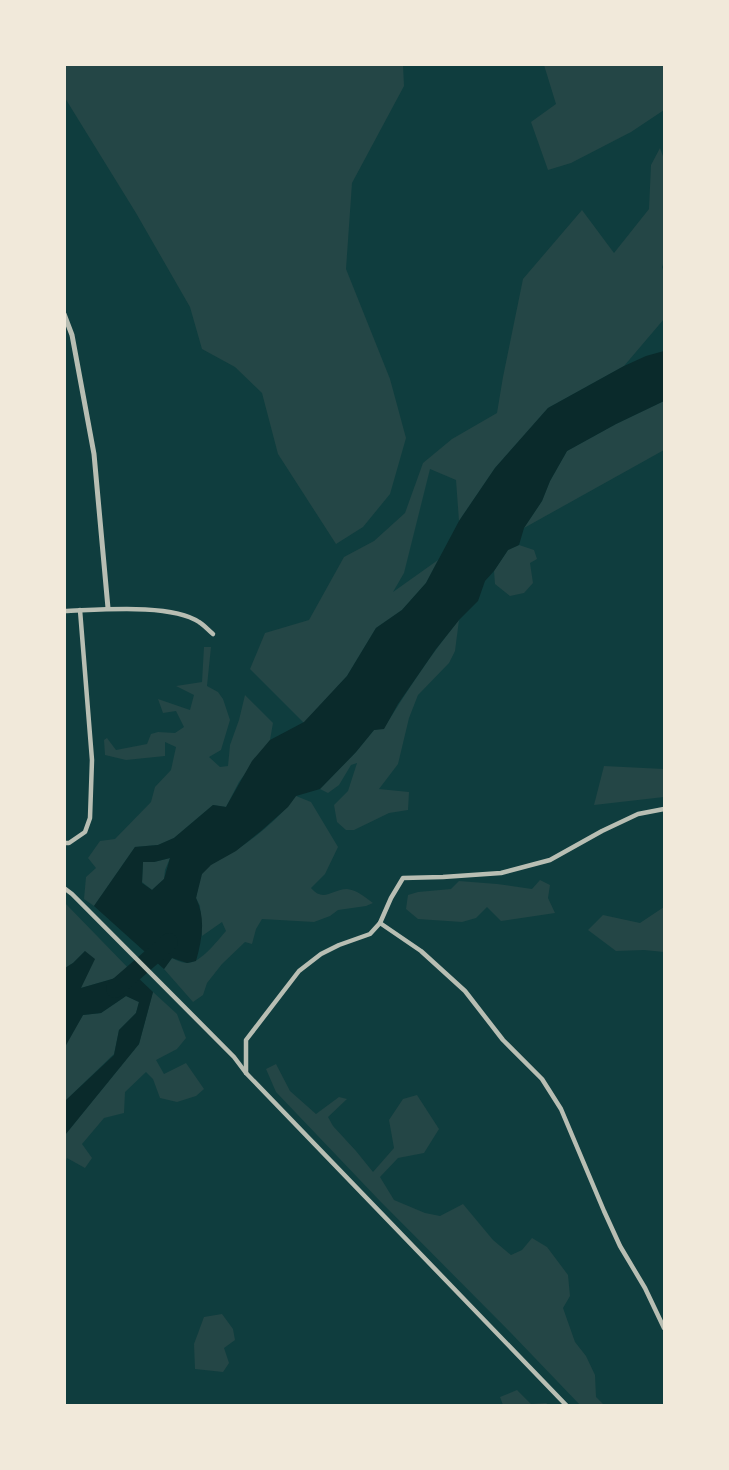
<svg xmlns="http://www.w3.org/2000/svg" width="729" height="1470" viewBox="0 0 729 1470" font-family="Ubuntu,sans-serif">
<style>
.green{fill:#244646}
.water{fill:#0a2a2b;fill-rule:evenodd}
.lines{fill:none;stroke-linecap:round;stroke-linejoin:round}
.river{stroke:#0a2a2b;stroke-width:18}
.minor{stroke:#b8beb3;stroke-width:4.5}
.tertiary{stroke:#b8beb3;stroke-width:5}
</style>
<rect width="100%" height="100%" fill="#0f3d3e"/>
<!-- green -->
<g class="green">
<polygon points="65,64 403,65 404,86 352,183 346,269 390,379 406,438 390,494 363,527 336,544 278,454 262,393 235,367 202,349 190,307 136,213 65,98"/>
<polygon points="544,65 664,65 664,110 631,132 571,163 548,170 531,122 556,104"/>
<polygon points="660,148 664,159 664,262 662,267 664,273 664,319 624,366 548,408 495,468 459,521 456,480 430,469 404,573 393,592 438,560 426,583 402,610 376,628 347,676 304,723 250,669 265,633 309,620 344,557 374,541 405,513 423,463 452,439 497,413 503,377 523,279 582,210 614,253 649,209 651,165"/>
<polygon points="664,401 664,450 524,528 542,501 550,481 567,451 616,424"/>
<polygon points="519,545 534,550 537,559 530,563 533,583 524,593 510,596 495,584 494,571 508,550"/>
<path d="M459 620 455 651 449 663 418 695 409 718 398 764 379 789 409 792 408 810 389 813 354 830H346L337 822 334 805 348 791 357 763 351 765 339 785 328 793 320 789 356 752 374 730 384 728C407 691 431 654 459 620Z"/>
<polygon points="204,647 211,647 207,686 218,692 223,699 230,720 221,750 209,757 220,767 228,766 230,745 239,720 245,695 273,723 270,740 239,782 226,807 213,805 174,838 158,845 135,847 94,906 84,899 86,877 96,868 88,858 100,841 115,839 151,802 155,787 171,770 176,747 165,742 165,756 126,760 105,755 104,740 107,738 116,750 147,744 151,734 158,732 175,733 184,727 176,711 163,713 158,699 190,710 194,695 176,686 202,682"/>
<polygon points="604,766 664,769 664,797 594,805"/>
<path d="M296 796 311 802 338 847 325 874 311 888C324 903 332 889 347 889 357 890 365 897 373 903L366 906 338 910 330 916 314 922 262 919 256 929 252 944 245 942 222 964 207 983 203 995 193 1002 164 969 172 958C176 960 182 963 187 963 201 963 217 941 226 931L222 922 202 936 200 906 196 898C198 891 198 881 201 875 208 862 225 857 236 850 258 836 280 817 296 796Z"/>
<polygon points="170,858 165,870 164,879 152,890 142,882 143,862 154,862"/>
<polygon points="540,880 550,885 548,898 555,913 501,921 487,907 476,918 462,922 418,919 406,909 408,895 418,892 451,889 459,881 497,884 532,889"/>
<polygon points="64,902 133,973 81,988 85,951 73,963 65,968"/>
<polygon points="664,907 664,952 644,950 616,951 588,930 603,915 640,923"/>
<polygon points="153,992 177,1014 186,1038 177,1049 156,1060 164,1074 186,1063 204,1089 196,1096 177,1102 160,1098 153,1079 146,1072 125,1092 124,1113 104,1118 82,1144 92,1158 85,1168 67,1158 65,1163 65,1135 139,1044"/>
<polygon points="126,996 139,1002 136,1013 119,1030 114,1054 65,1101 64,1047 83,1015 101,1013"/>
<polygon points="276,1064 290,1091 316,1114 339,1097 347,1099 328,1117 333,1126 356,1151 373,1172 394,1148 389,1120 403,1099 417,1095 439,1129 424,1153 398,1158 380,1177 394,1200 425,1213 440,1216 463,1204 493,1240 511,1255 522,1250 532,1238 547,1247 568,1275 570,1296 563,1308 575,1342 586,1356 595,1375 596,1397 604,1405 580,1405 510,1332 379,1200 276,1092 266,1069"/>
<polygon points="222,1314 233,1329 235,1340 224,1348 229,1363 223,1372 195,1369 194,1344 204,1317"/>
<polygon points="517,1390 531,1404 546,1403 549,1405 503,1405 500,1397"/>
</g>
<!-- water -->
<g class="water">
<path d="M664 351V401L616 424 567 451 550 481 542 501 524 528 519 545 508 550 494 571 485 581 478 601 459 620 436 649 398 704 384 729 374 730 356 752 320 789 296 796 288 807 261 831 236 851 211 865 202 874 196 898C206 919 202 939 196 961L187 963 172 958 164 969 94 906 135 847 158 845 174 838 213 805 226 807 252 761 270 740 304 722 347 676 376 628 402 610 426 583 459 521 495 468 548 408 624 366 646 356ZM170 858 164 879 152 890 142 883 143 862H154Z"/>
<polygon points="85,951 95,959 81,988 133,973 153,992 139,1044 65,1135 65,1101 114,1055 119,1030 136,1013 139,1002 126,996 101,1013 83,1015 65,1047 65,968 73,963"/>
</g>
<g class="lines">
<!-- river -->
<polyline class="river" points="115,989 169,942"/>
<!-- minor -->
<g class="minor">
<path d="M64 611C98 610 171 603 199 622 204 625 208 630 213 634"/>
<polyline points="64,843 69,843 85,832 90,818 92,760 80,610"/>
<polyline points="64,888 72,894 234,1057 246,1073 567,1406"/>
<polyline points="380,923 421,951 465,991 503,1040 542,1079 561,1109 604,1211 620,1246 645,1288 664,1328"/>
<polyline points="246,1073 246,1040 299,971 321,954 339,945 370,934 380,923 391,898 403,878 443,877 501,873 550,860 602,831 638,814 664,809"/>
</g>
<!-- tertiary -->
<polyline class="tertiary" points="64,314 72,335 94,454 108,608"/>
</g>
<!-- border -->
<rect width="729" height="1470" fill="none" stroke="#f1e9da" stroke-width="132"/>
</svg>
